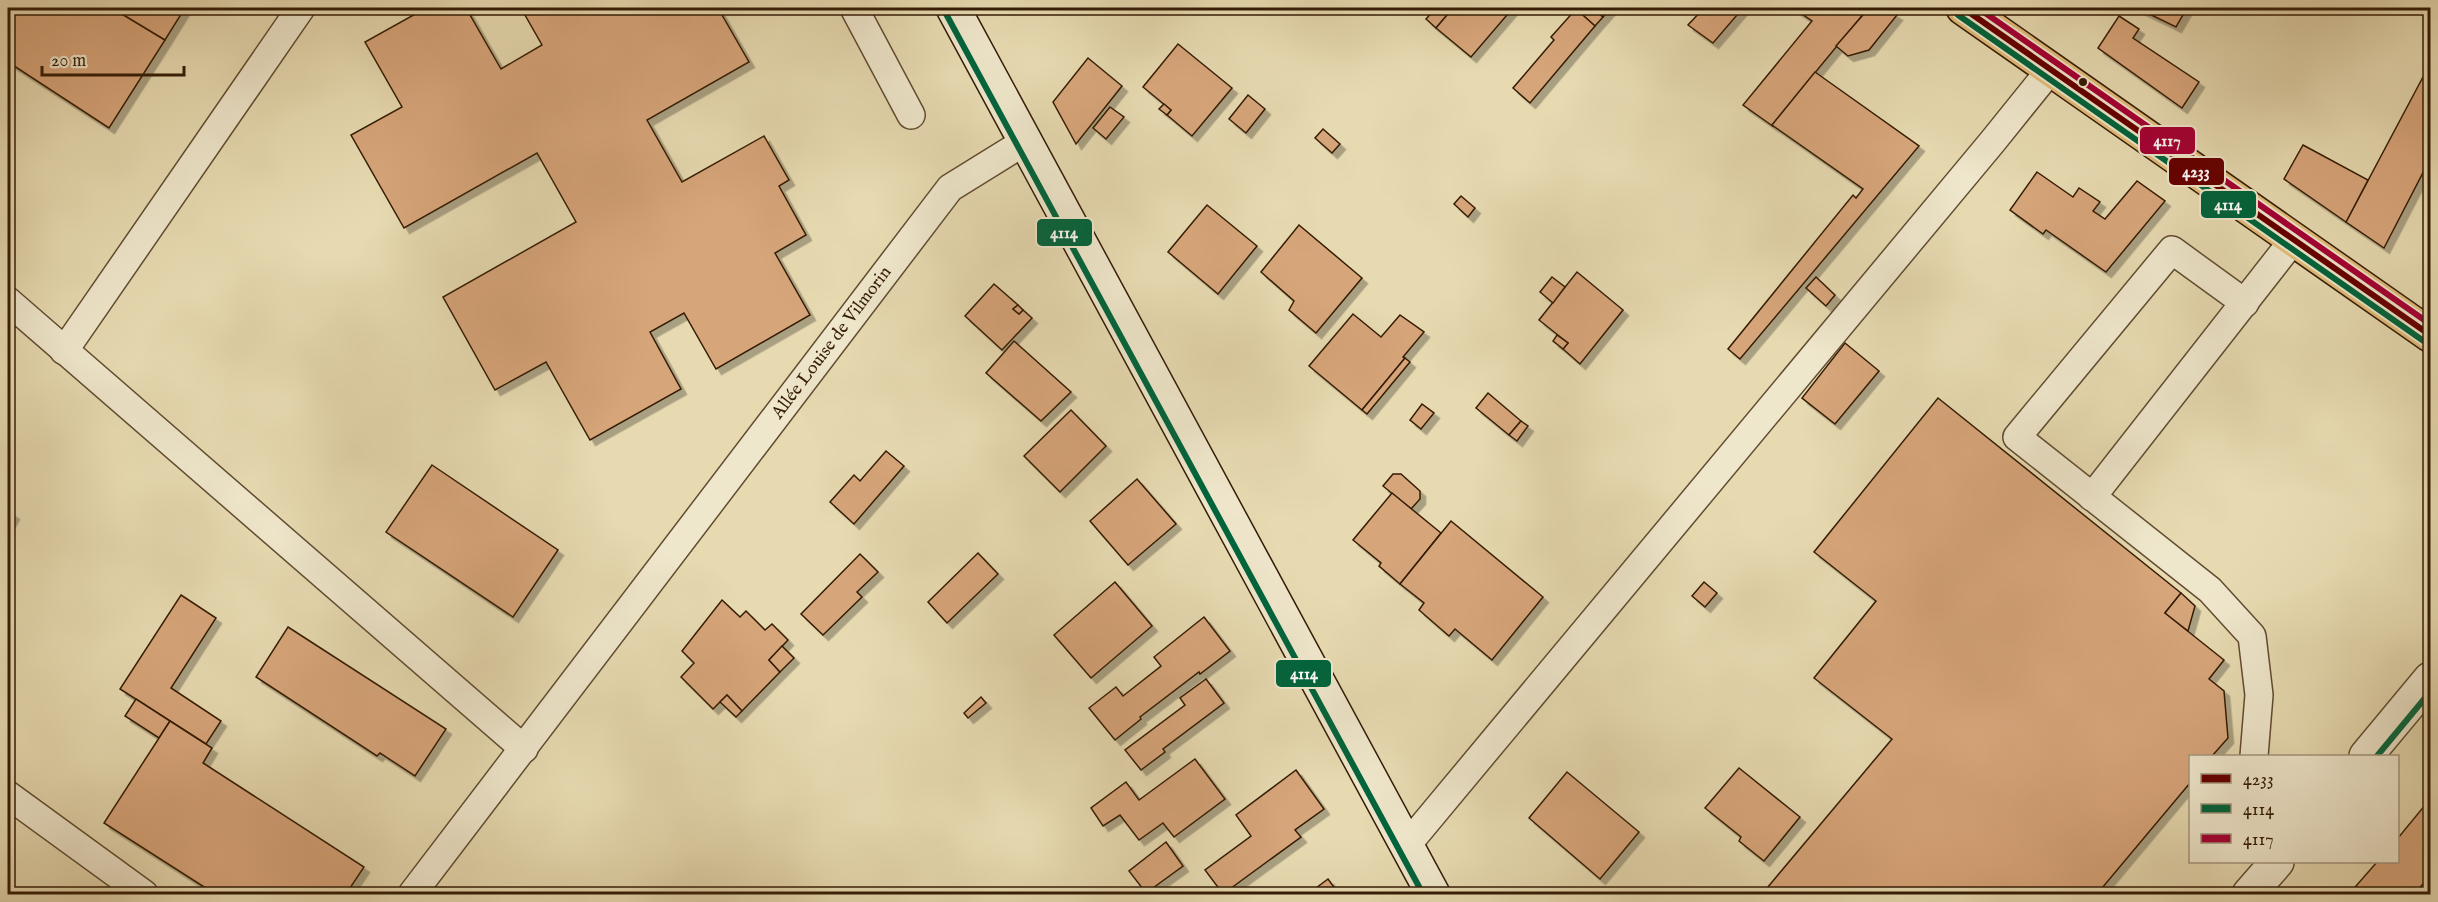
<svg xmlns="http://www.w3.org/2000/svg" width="2438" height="902" viewBox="0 0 2438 902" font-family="'IM FELL English',serif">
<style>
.building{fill:#d7a57a;stroke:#341c06;stroke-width:1.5;filter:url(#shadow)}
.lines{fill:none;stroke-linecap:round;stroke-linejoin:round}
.lane-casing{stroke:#614c31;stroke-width:30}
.street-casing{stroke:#614c31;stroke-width:36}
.secondary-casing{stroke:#341c06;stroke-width:36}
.primary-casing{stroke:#341c06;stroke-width:36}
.lane{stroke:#efe7cc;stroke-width:27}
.street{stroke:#efe7cc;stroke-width:33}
.secondary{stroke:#efe7cc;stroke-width:33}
.primary{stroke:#e4bd78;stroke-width:33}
.bus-1-casing{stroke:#efe7cc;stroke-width:10}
.bus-2-casing{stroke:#efe7cc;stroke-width:10}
.bus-3-casing{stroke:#efe7cc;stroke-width:10}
.bus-1{stroke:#600;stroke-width:6}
.bus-2{stroke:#00643c;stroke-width:6}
.bus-3{stroke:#a50034;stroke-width:6}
.bus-dot{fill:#341c06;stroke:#efe7cc;stroke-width:2}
.labels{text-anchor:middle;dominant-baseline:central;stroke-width:4.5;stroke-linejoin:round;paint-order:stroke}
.street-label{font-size:18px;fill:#341c06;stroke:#efe7cc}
.line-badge{stroke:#efe7cc;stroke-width:2}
.badge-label{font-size:16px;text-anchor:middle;font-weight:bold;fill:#fff}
</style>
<defs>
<filter id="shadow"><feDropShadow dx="5.5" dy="5.5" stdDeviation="0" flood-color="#0004"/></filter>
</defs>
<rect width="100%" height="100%" fill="#e7dab1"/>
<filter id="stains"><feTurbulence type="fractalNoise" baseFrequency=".00333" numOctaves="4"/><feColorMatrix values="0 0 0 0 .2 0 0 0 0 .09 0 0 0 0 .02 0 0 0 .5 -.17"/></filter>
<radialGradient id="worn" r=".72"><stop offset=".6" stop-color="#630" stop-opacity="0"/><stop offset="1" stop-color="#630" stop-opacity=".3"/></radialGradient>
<!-- building -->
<g class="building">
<polygon points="8,8 112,8 165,40 109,128 8,62"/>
<polygon points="112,8 185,8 165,40"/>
<polygon points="426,8 466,8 501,69 542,45 521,8 718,8 749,62 647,120 682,182 764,136 789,180 779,186 806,235 775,253 810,315 716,369 684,313 650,332 681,389 590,440 546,362 495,390 443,297 576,222 537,153 404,228 351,135 402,107 365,42"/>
<polygon points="1436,8 1453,8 1436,28 1426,19"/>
<polygon points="1453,8 1513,8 1471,57 1436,28"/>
<polygon points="1578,8 1593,8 1603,17 1595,26 1576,9"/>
<polygon points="1593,8 1611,8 1603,17"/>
<polygon points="1704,8 1743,8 1713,43 1688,25"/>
<polygon points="1793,8 1859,8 1865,12 1772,125 1774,127 1743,105 1812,21"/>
<polygon points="1869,8 1886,8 1897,15 1869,50 1848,56 1836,46"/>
<polygon points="2137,8 2187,8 2176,27"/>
<polygon points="1576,9 1595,26 1530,103 1513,88 1554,40 1551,37"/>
<polygon points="2119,16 2139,29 2133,38 2199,82 2182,108 2098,48"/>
<polygon points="1178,44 1232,88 1192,136 1167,115 1171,110 1143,87"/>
<polygon points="1088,58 1122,86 1076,144 1053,102"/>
<polygon points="1815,72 1919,146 1740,359 1728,349 1853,195 1856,198 1863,189 1772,125"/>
<polygon points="2423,77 2430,81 2430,159 2384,248 2346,222"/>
<polygon points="1248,95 1265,109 1246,133 1229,119"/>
<polygon points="1164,104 1171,110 1167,115 1159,109"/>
<polygon points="1110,107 1124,117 1106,139 1093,128"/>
<polygon points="1323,129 1340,144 1332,153 1315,138"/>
<polygon points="2303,145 2368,180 2346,222 2284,179"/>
<polygon points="2037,172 2073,197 2079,188 2100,202 2093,211 2105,219 2137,181 2165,201 2106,272 2046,230 2043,234 2010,210"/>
<polygon points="1461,196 1475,208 1468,217 1454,204"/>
<polygon points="1207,205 1257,246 1218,294 1168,252"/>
<polygon points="1299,225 1362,278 1316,333 1289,310 1294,301 1261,272"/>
<polygon points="1577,272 1623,310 1580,364 1563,349 1568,343 1539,320"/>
<polygon points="1552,277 1565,287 1553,303 1540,292"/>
<polygon points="1816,277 1835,295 1826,306 1806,288"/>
<polygon points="994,284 1018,305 1013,309 1019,314 1023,310 1032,318 1002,350 965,316"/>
<polygon points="1018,305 1023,310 1019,314 1013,309"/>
<polygon points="1353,314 1381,337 1400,315 1424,332 1403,357 1405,358 1362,410 1309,366"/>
<polygon points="1557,335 1568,343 1563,349 1553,341"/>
<polygon points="1014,341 1071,392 1041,421 986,373"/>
<polygon points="1845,343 1879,371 1835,424 1802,398"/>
<polygon points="1405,358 1410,362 1367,414 1362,410"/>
<polygon points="1488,393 1521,421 1509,435 1476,408"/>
<polygon points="1938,398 2181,593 2165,613 2224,660 2209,679 2224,691 2228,738 2212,756 2190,756 2190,783 2097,894 1762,894 1892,739 1814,678 1876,601 1814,552"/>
<polygon points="1422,404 1434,413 1421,429 1410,420"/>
<polygon points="1071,410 1106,446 1060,492 1024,456"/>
<polygon points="1521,421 1528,426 1517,441 1509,435"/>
<polygon points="886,451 904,466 854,524 830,502 854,475 860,481"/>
<polygon points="432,465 558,550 513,617 386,532"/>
<polygon points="1393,474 1401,474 1420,491 1420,499 1411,509 1383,486"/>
<polygon points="1137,479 1176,524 1128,565 1090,521"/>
<polygon points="1392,493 1441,533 1400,584 1379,566 1381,563 1353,540"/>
<polygon points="8,510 14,514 8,525"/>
<polygon points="1451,521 1543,597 1492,660 1455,629 1449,636 1419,610 1424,603 1400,584"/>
<polygon points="978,553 998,574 947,623 928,602"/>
<polygon points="860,554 878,572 857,592 862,597 823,635 801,614"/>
<polygon points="1115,582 1152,626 1091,678 1054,635"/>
<polygon points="1704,582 1717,593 1705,607 1692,596"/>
<polygon points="2181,593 2195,606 2188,631 2165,613"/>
<polygon points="181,595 216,618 171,688 221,721 206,744 120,689"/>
<polygon points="722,600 740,617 746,611 765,630 772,624 788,640 769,660 780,672 742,711 727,695 713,709 681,677 694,663 682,651"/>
<polygon points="1204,617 1230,651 1200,674 1199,672 1140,717 1141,719 1115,740 1089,708 1116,687 1123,696 1161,666 1154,657"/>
<polygon points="288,627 446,729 415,776 380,753 377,756 256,677"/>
<polygon points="782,646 794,658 780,672 769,660"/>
<polygon points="1206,679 1224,703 1163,749 1165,752 1141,770 1125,750 1185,705 1180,698"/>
<polygon points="727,695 742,711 736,717 720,702"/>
<polygon points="981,697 986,703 968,718 964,713"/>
<polygon points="136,699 170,721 159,738 125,716"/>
<polygon points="170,721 212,748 203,763 364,867 346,894 215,894 104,823"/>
<polygon points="1195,759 1225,799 1174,837 1163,823 1139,840 1120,815 1103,826 1091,808 1126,782 1139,800"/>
<polygon points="1739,768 1800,817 1764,861 1739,841 1741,837 1705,808"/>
<polygon points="1296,770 1324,809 1295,830 1301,837 1223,894 1205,870 1251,836 1236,815"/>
<polygon points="1567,772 1639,832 1600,879 1529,818"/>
<polygon points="2430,799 2430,876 2414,894 2349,894 2377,862 2398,862 2398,838"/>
<polygon points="1166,842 1183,866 1146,893 1129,871"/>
<polygon points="1328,879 1339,894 1308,894"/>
</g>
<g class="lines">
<defs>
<g id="lane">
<polyline points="854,8 911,115"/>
<polyline points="8,301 524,749"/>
<polyline points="2245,303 2172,250 2017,437 2210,590 2252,636 2259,695 2254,756"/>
<polyline points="64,351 301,8"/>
<polyline points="2092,497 2294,239"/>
<polyline points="8,795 144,894"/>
<polyline points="1407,845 1993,141 2051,69"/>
<polyline points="412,894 950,188 1026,141"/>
</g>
<g id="street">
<polyline points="2366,756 2430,679"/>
<polyline points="2249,894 2277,862"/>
</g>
<polyline id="secondary" points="953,8 1433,894"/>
<polyline id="primary" points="1963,8 2430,335"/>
</defs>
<!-- lane casing -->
<use href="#lane" class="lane-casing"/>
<!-- street casing -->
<use href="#street" class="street-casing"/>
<!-- secondary casing -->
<use href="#secondary" class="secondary-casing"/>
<!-- primary casing -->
<use href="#primary" class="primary-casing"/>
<!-- lane -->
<use href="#lane" class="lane"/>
<!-- street -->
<use href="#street" class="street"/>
<!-- secondary -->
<use href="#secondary" class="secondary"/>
<!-- primary -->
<use href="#primary" class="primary"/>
<defs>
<polyline id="bus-1" points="1963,8 2430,335"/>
<g id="bus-2">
<polyline points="945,12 1423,894"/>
<polyline points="1958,15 2425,342"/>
<polyline points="2377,756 2430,692"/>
</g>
<polyline id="bus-3" points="1978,8 2430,324"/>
</defs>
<!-- bus-1 casing -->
<use href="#bus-1" class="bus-1-casing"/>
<!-- bus-2 casing -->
<use href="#bus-2" class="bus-2-casing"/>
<!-- bus-3 casing -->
<use href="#bus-3" class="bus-3-casing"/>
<!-- bus-1 -->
<use href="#bus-1" class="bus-1"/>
<!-- bus-2 -->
<use href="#bus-2" class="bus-2"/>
<!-- bus-3 -->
<use href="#bus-3" class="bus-3"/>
</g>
<!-- markers -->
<circle class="bus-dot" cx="2083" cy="82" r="5"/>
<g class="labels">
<!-- street labels -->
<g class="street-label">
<text transform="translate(832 343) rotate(-53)">Allée Louise de Vilmorin</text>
</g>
</g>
<g class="line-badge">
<rect x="2139" y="126" width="57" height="29" rx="6" fill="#a50034"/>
<rect x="2168" y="157" width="57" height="29" rx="6" fill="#600"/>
<rect x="2200" y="190" width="57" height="29" rx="6" fill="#00643c"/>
<rect x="1036" y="218" width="57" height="29" rx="6" fill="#00643c"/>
<rect x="1275" y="659" width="57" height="29" rx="6" fill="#00643c"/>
</g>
<g class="badge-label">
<text x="2167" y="146">4117</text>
<text x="2196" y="177">4233</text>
<text x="2228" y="210">4114</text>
<text x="1064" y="238">4114</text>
<text x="1304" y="679">4114</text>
</g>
<!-- margin -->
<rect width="2438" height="902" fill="none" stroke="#e7dab1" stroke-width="30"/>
<rect x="9" y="9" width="2420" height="884" fill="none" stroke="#341c06" stroke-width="3"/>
<rect x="15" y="15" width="2408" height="872" fill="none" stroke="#341c06" stroke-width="1.5"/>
<!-- legend -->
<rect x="2189" y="755" width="210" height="108" fill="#efe7cc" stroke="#a4967d" stroke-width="1.5"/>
<rect x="2201" y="774" width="30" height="9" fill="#660000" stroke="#a4967d" stroke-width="1.5"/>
<text x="2243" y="785" font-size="18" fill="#341c06">4233</text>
<rect x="2201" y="804" width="30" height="9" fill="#00643c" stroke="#a4967d" stroke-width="1.5"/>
<text x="2243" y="815" font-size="18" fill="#341c06">4114</text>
<rect x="2201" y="834" width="30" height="9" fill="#a50034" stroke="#a4967d" stroke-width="1.5"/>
<text x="2243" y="845" font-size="18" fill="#341c06">4117</text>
<!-- scale -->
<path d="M42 66v9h142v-9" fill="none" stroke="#341c06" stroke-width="3"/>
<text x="51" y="66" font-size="18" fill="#341c06" stroke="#efe7cc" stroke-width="4.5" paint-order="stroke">20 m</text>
<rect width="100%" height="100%" filter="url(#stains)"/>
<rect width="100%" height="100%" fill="url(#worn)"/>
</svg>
